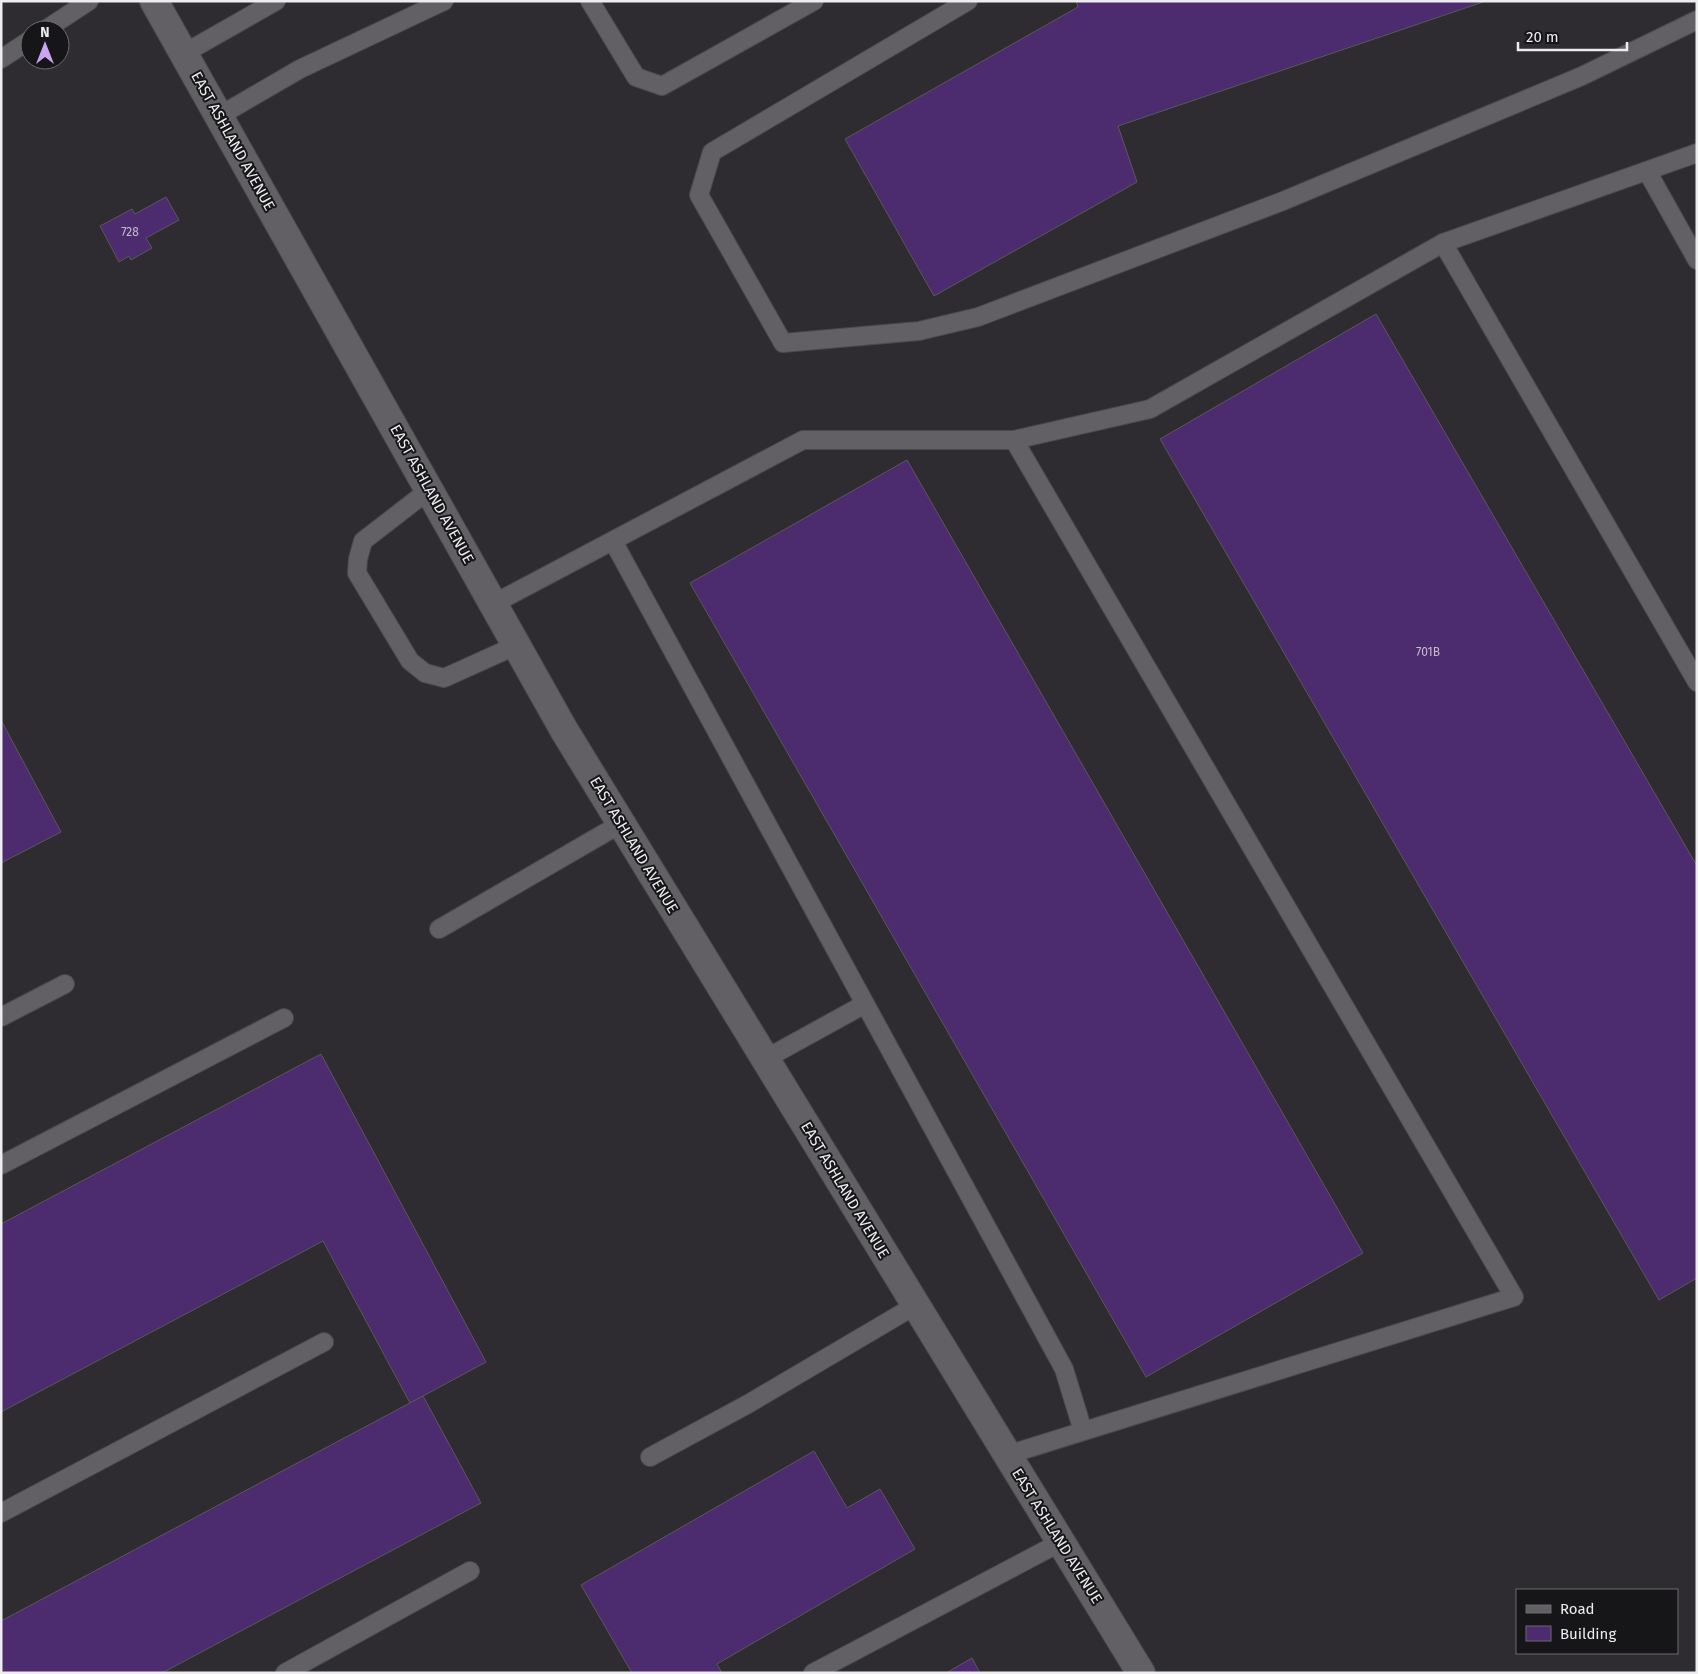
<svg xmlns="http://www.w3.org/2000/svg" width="1698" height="1674" viewBox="0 0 1698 1674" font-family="'Fira Sans',sans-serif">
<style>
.building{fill:#4d2b6f;stroke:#5a585c}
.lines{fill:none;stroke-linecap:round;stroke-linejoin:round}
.lane-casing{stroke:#4a494b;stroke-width:20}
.street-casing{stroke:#4a494b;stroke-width:30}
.lane{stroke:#626064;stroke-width:18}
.street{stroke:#626064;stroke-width:28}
.labels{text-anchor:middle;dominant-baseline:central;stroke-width:4;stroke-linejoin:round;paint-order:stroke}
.number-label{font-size:12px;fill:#c5bcce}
.street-label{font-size:15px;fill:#edecee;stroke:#161517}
</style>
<rect width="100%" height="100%" fill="#2e2c30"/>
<!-- building -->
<g class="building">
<polygon points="1076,1 1486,1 1118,126 1137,182 934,296 845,139 1078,7"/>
<polygon points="166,197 179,220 146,238 152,248 131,260 129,256 119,262 100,226 132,209 135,214"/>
<polygon points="1376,314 1697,866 1697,1278 1659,1300 1160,439"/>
<polygon points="907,460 1363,1253 1146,1377 690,583"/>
<polygon points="1,720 61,832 1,863"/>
<polygon points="321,1054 486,1362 410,1403 323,1241 1,1412 1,1224"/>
<polygon points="423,1396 481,1503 162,1673 1,1673 1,1621"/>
<polygon points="814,1451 847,1508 880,1489 915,1549 717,1664 722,1673 632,1673 581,1585"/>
<polygon points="972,1658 980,1673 946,1673"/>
</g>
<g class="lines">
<defs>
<g id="lane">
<polyline points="590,1 636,77 662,86 814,1"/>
<polyline points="968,1 712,152 699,195 783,343 919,331 978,317 1283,201 1582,76 1697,20"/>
<polyline points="45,30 89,1"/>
<polyline points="183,54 276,1"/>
<polyline points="1,59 30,40"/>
<polyline points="219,116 300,69 444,1"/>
<polyline points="1647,171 1697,260"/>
<polyline points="1443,243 1697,682"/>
<polyline points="1014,440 1150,409 1443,243 1697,153"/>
<polyline points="429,490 363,541 358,559 357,573 410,661 425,673 444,678 517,645"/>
<polyline points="613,541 1064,1369 1083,1431"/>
<polyline points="493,604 803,440 1014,440 1514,1297 1007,1455"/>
<polyline points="439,929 622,823"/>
<polyline points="1,1017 65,984"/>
<polyline points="765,1059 865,1004"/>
<polyline points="1,1165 284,1018"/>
<polyline points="650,1457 748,1404 916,1305"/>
<polyline points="1,1513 324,1342"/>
<polyline points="285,1673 470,1571"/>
<polyline points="813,1673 1061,1542"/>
</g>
<polyline id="street" points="154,1 564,730 1141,1673"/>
</defs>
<!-- lane casing -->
<use href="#lane" class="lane-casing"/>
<!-- street casing -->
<use href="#street" class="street-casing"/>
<!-- lane -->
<use href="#lane" class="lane"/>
<!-- street -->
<use href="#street" class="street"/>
</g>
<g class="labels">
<!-- number labels -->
<g class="number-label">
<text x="130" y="232">728</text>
<text x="1428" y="652">701B</text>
</g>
<!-- street labels -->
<g class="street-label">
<text transform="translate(233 141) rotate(61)">EAST ASHLAND AVENUE</text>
<text transform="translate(432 494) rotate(61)">EAST ASHLAND AVENUE</text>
<text transform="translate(634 845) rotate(59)">EAST ASHLAND AVENUE</text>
<text transform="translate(845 1190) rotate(59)">EAST ASHLAND AVENUE</text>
<text transform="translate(1057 1536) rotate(58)">EAST ASHLAND AVENUE</text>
</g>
</g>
<!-- border -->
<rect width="1698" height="1674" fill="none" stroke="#edecee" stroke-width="5"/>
<!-- legend -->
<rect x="1516" y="1589" width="162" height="65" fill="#161517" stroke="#6c6b6d"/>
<rect x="1526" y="1605" width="25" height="8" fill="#626064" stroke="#6c6b6d"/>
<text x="1560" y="1614" font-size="15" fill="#edecee">Road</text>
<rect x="1526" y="1626" width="25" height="15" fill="#4d2b6f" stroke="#6c6b6d"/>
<text x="1560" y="1639" font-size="15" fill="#edecee">Building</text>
<!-- north arrow -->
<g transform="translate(45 45)"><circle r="24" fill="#161517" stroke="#6c6b6d"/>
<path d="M0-4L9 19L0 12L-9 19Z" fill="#c7a6ef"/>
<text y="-8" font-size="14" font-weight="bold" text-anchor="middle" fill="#edecee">N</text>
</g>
<!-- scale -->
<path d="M1518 42v8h109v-8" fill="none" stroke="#edecee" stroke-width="2.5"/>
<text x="1526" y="42" font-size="15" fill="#edecee" stroke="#161517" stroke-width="4" paint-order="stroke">20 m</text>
</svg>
